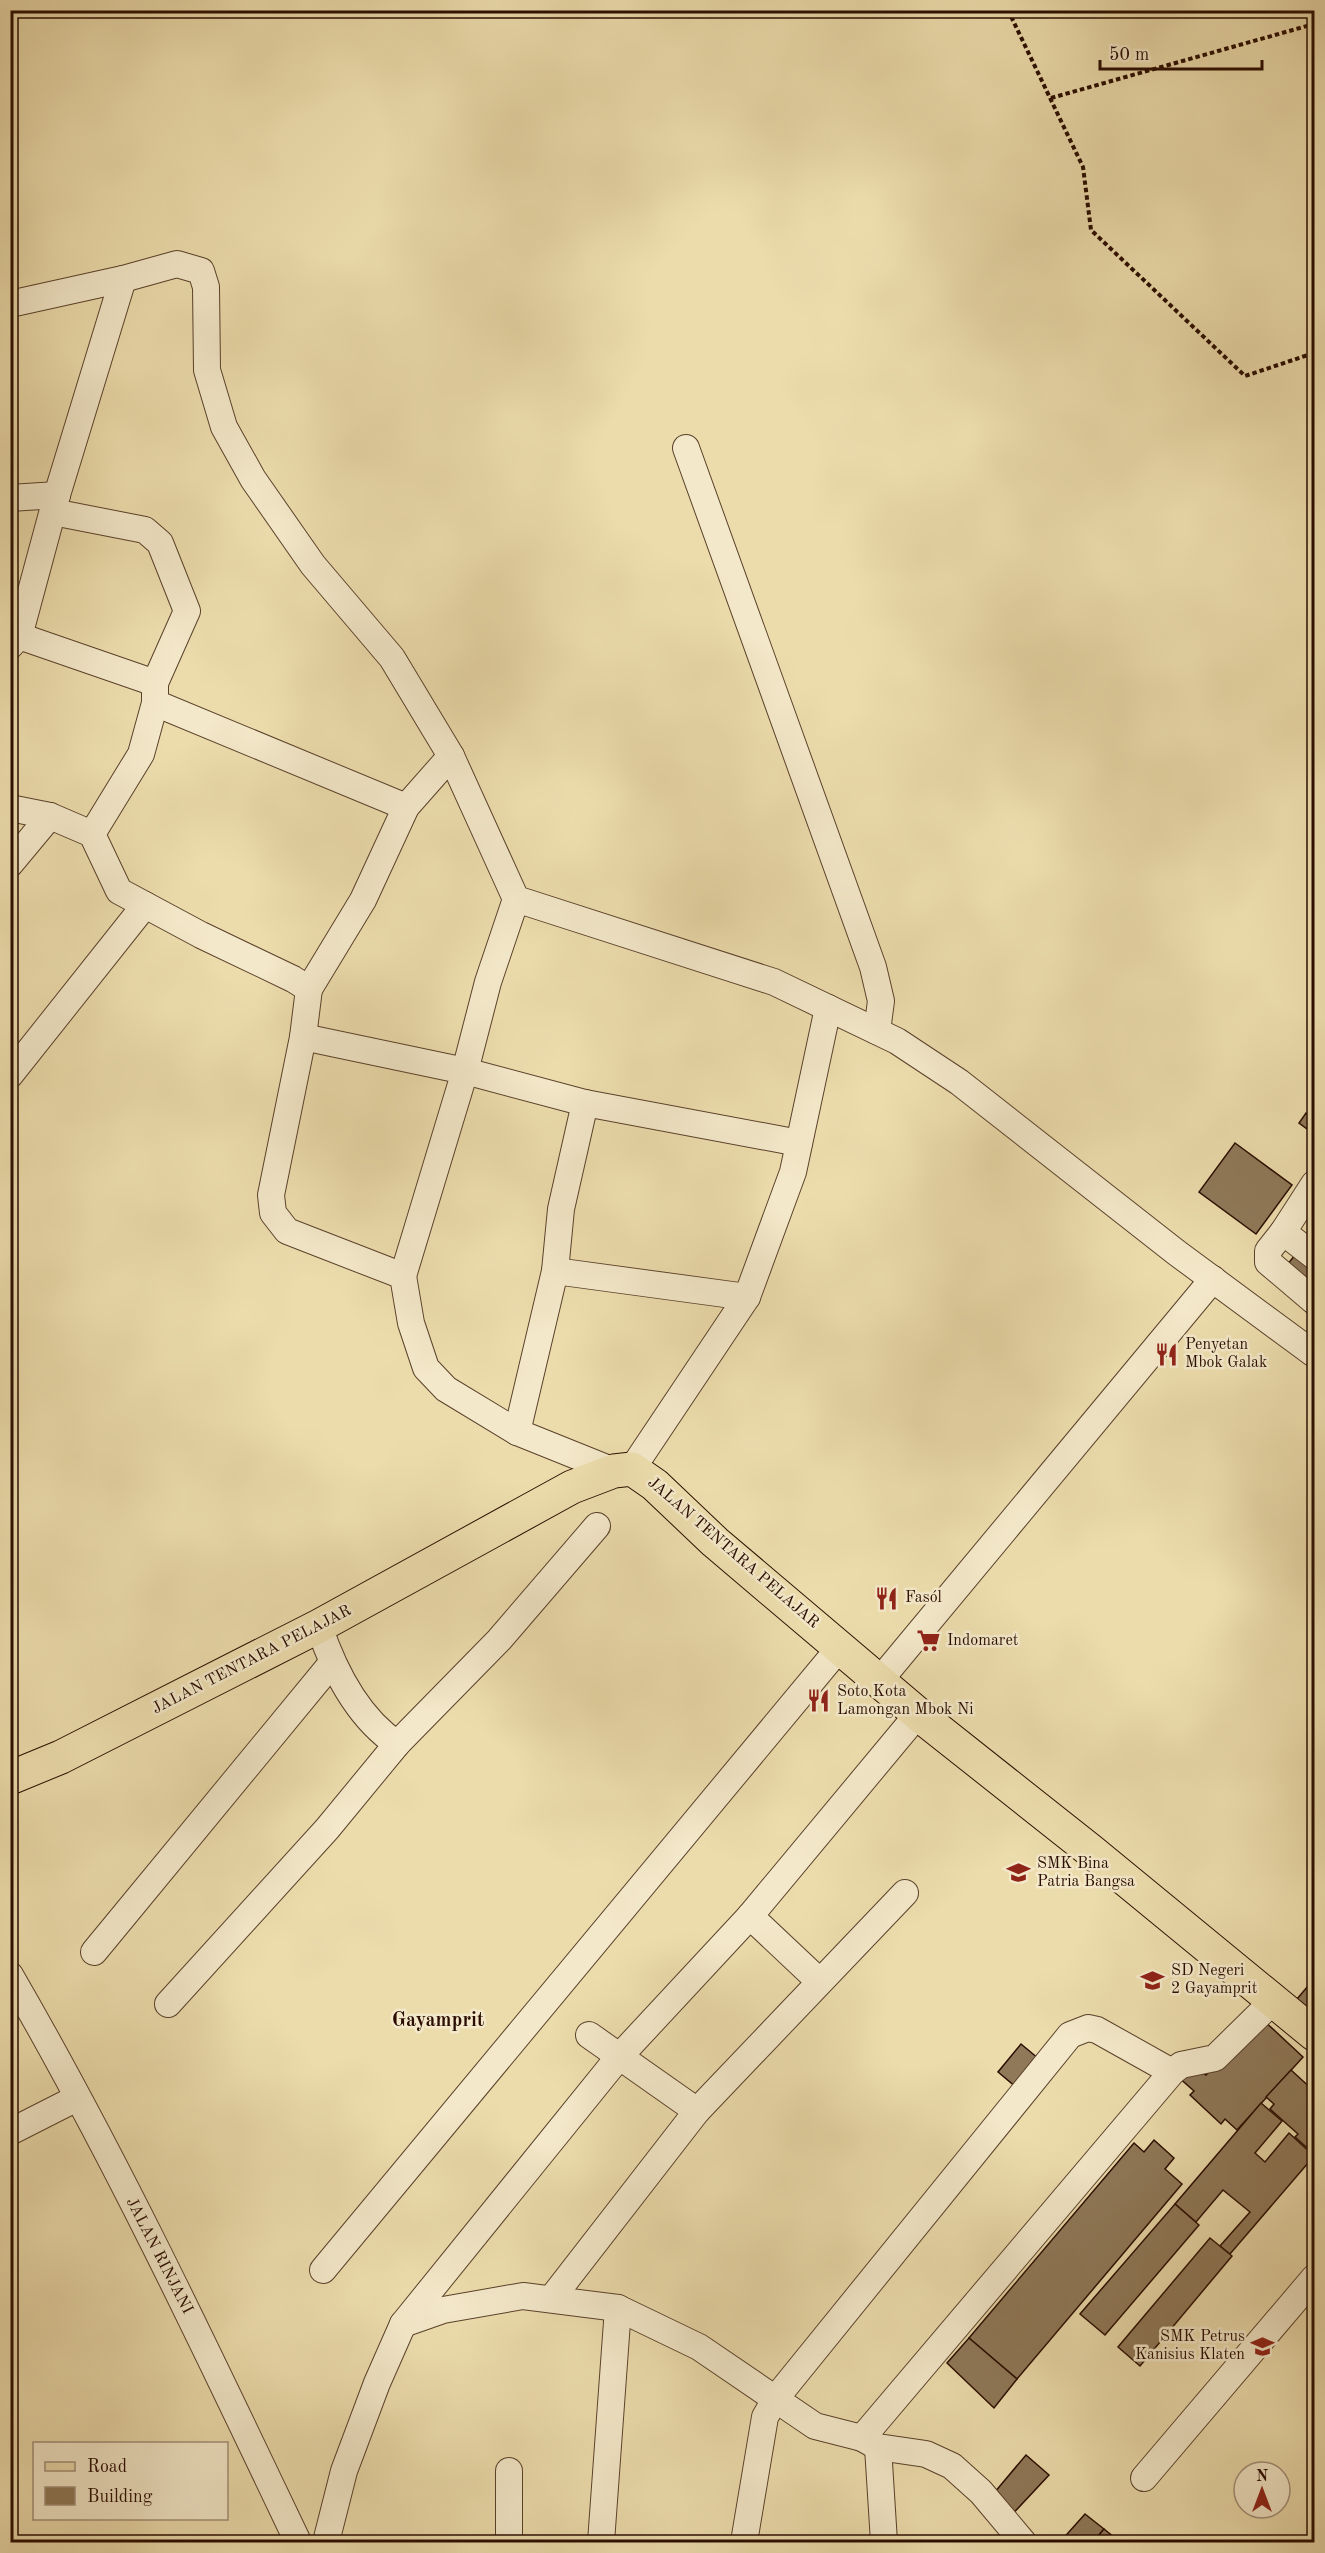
<svg xmlns="http://www.w3.org/2000/svg" width="1325" height="2553" viewBox="0 0 1325 2553" font-family="'Old Standard TT',serif">
<style>
.building{fill:#8f7959;stroke:#2a0d00;stroke-width:1.5}
.lines{fill:none;stroke-linecap:round;stroke-linejoin:round}
.minor-casing{stroke:#5a412b;stroke-width:28}
.major-casing{stroke:#2a0d00;stroke-width:35}
.path{stroke:#2a0d00;stroke-width:4;stroke-dasharray:4.5 3;stroke-linecap:butt}
.minor{stroke:#f3e8c9;stroke-width:26}
.major{stroke:#ecdcac;stroke-width:33}
.labels{text-anchor:middle;dominant-baseline:central;stroke-width:5;stroke-linejoin:round;paint-order:stroke}
.poi-label{font-size:16px;fill:#2a0d00;stroke:#f3e8c9;text-anchor:start}
.street-label{font-size:16px;fill:#2a0d00;stroke:#f3e8c9}
.quarter-label{font-size:20px;font-weight:bold;fill:#2a0d00;stroke:#f3e8c9}
</style>
<rect width="100%" height="100%" fill="#ecdcac"/>
<filter id="stains"><feTurbulence type="fractalNoise" baseFrequency=".00333" numOctaves="4"/><feColorMatrix values="0 0 0 0 .2 0 0 0 0 .09 0 0 0 0 .02 0 0 0 .5 -.17"/></filter>
<radialGradient id="worn" r=".72"><stop offset=".6" stop-color="#630" stop-opacity="0"/><stop offset="1" stop-color="#630" stop-opacity=".3"/></radialGradient>
<!-- building -->
<g class="building">
<polygon points="1306,1113 1314,1119 1314,1134 1299,1123"/>
<polygon points="1235,1143 1292,1185 1256,1234 1199,1192"/>
<polygon points="1300,1249 1314,1260 1314,1287 1287,1265"/>
<polygon points="1308,1986 1314,1991 1314,2015 1297,1999"/>
<polygon points="1260,2017 1303,2057 1237,2130 1225,2119 1221,2124 1190,2095 1194,2091 1177,2076 1188,2064 1206,2075"/>
<polygon points="1021,2044 1045,2064 1022,2092 998,2072"/>
<polygon points="1291,2070 1314,2091 1314,2154 1295,2137 1298,2134 1270,2109 1274,2104 1266,2097"/>
<polygon points="1261,2103 1282,2121 1255,2153 1265,2162 1289,2133 1314,2156 1230,2254 1220,2246 1250,2212 1223,2190 1196,2222 1175,2204"/>
<polygon points="1154,2140 1174,2158 1165,2169 1182,2184 1017,2379 969,2338 1134,2143 1144,2152"/>
<polygon points="1175,2204 1199,2225 1105,2335 1080,2314"/>
<polygon points="1210,2238 1232,2256 1140,2366 1118,2347"/>
<polygon points="969,2338 1017,2379 994,2408 947,2363"/>
<polygon points="1026,2455 1049,2475 1007,2520 989,2499"/>
<polygon points="1085,2514 1104,2529 1093,2542 1060,2542"/>
<polygon points="1104,2529 1120,2542 1093,2542"/>
</g>
<g class="lines">
<defs>
<g id="minor">
<polyline points="10,304 123,279 177,264 201,271 206,287 207,370 224,427 253,479 313,565 392,658 451,756 516,899 774,982 897,1041 959,1082 1177,1253 1314,1354"/>
<polyline points="686,448 873,967 881,1001 877,1031"/>
<polyline points="10,498 57,495"/>
<polyline points="53,512 145,530 160,543 187,611 155,683 155,703 141,754 92,834"/>
<polyline points="19,636 155,683"/>
<polyline points="10,646 19,636 57,495 123,279"/>
<polyline points="155,703 406,807"/>
<polyline points="10,808 50,816 92,834 119,891 201,935 293,979 309,989 303,1037 271,1195 273,1213 287,1231 403,1276 411,1323 426,1368 446,1389 517,1432 614,1471"/>
<polyline points="10,864 50,816"/>
<polyline points="309,989 363,900 406,807 451,756"/>
<polyline points="303,1037 465,1071 585,1103 799,1143"/>
<polyline points="10,1075 145,905"/>
<polyline points="1314,1184 1283,1232 1314,1256"/>
<polyline points="1283,1232 1268,1251 1268,1262 1314,1301"/>
<polyline points="555,1271 747,1297"/>
<polyline points="403,1276 465,1071 488,982 516,899"/>
<polyline points="517,1432 555,1271 561,1209 585,1103"/>
<polyline points="632,1469 747,1297 793,1172 828,1008"/>
<path d="M319 1626C334 1671 357 1717 397 1744"/>
<polyline points="880,1680 1213,1279"/>
<polyline points="750,1916 819,1981"/>
<polyline points="94,1952 332,1663"/>
<path d="M10 1975C116 2158 207 2351 298 2542"/>
<polyline points="168,2004 327,1829 397,1744 499,1640 597,1526"/>
<polyline points="589,2035 697,2111"/>
<polyline points="10,2132 77,2098"/>
<polyline points="323,2270 841,1646"/>
<polyline points="552,2298 697,2111 905,1893"/>
<polyline points="403,2324 443,2310 523,2296 618,2308 699,2347 815,2426 862,2438 878,2447 926,2454 952,2466 981,2492 1023,2542"/>
<polyline points="862,2438 1172,2072 1181,2065 1215,2058 1274,2000"/>
<polyline points="878,2447 884,2542"/>
<polyline points="509,2471 509,2542"/>
<polyline points="1144,2478 1314,2278"/>
<polyline points="326,2542 344,2471 377,2383 403,2324 618,2058 750,1916 918,1714"/>
<polyline points="601,2542 618,2308"/>
<polyline points="744,2542 765,2417 776,2398 1070,2035 1088,2028 1097,2030 1172,2072"/>
</g>
<polyline id="major" points="10,1778 61,1757 319,1626 572,1487 614,1471 632,1469 655,1485 715,1542 918,1714 1091,1851 1314,2034"/>
</defs>
<!-- minor casing -->
<use href="#minor" class="minor-casing"/>
<!-- major casing -->
<use href="#major" class="major-casing"/>
<!-- path -->
<g class="path">
<polyline points="1008,10 1083,167 1091,230 1245,376 1314,353"/>
<polyline points="1051,98 1314,24"/>
</g>
<!-- minor -->
<use href="#minor" class="minor"/>
<!-- major -->
<use href="#major" class="major"/>
</g>
<!-- icons -->
<defs>
<symbol id="restaurant-bare" viewBox="-9 -9 18 18"><path d="M-5-6h1v4h1v-4h1v4h1v-4h1v5L-1.5 .5V6h-2V.5L-5-1ZM5-6V6H3V1.5H1.5Q1.5-4 5-6Z" fill="#8f2418" stroke="#f3e8c9" stroke-width="2.5" paint-order="stroke"/></symbol>
<symbol id="supermarket-bare" viewBox="-9 -9 18 18"><path d="M-6-5.5h2.5l.6 2H6L4.5 2H-2.5L-4.4-4H-6ZM-1.5 3.2a1.3 1.3 0 1 0 .1 0ZM3 3.2a1.3 1.3 0 1 0 .1 0Z" fill="#8f2418" stroke="#f3e8c9" stroke-width="2.5" paint-order="stroke"/></symbol>
<symbol id="school-bare" viewBox="-9 -9 18 18"><path d="M0-5L7-2L0 1L-7-2ZM-4 1L0 2.5L4 1V4Q0 6-4 4Z" fill="#8f2418" stroke="#f3e8c9" stroke-width="2.5" paint-order="stroke"/></symbol>
</defs>
<g fill-rule="evenodd">
<use href="#restaurant-bare" x="1150" y="1338" width="33" height="33"/>
<use href="#restaurant-bare" x="870" y="1582" width="33" height="33"/>
<use href="#supermarket-bare" x="912" y="1624" width="33" height="33"/>
<use href="#restaurant-bare" x="802" y="1684" width="33" height="33"/>
<use href="#school-bare" x="1002" y="1856" width="33" height="33"/>
<use href="#school-bare" x="1136" y="1964" width="33" height="33"/>
<use href="#school-bare" x="1246" y="2330" width="33" height="33"/>
</g>
<g class="labels">
<!-- poi labels -->
<g class="poi-label">
<text x="1185" y="1345">Penyetan<tspan x="1185" dy="18">Mbok Galak</tspan></text>
<text x="905" y="1598">Fasól</text>
<text x="947" y="1641">Indomaret</text>
<text x="837" y="1692">Soto Kota<tspan x="837" dy="18">Lamongan Mbok Ni</tspan></text>
<text x="1037" y="1864">SMK Bina<tspan x="1037" dy="18">Patria Bangsa</tspan></text>
<text x="1171" y="1971">SD Negeri<tspan x="1171" dy="18">2 Gayamprit</tspan></text>
<text x="1245" y="2337" text-anchor="end">SMK Petrus<tspan x="1245" dy="18">Kanisius Klaten</tspan></text>
</g>
<!-- street labels -->
<g class="street-label">
<text transform="translate(733 1553) rotate(41)">JALAN TENTARA PELAJAR</text>
<text transform="translate(252 1660) rotate(-27)">JALAN TENTARA PELAJAR</text>
<text transform="translate(159 2256) rotate(63)">JALAN RINJANI</text>
</g>
<!-- quarter labels -->
<g class="quarter-label">
<text x="438" y="2021">Gayamprit</text>
</g>
</g>
<!-- margin -->
<rect width="1325" height="2553" fill="none" stroke="#ecdcac" stroke-width="36"/>
<rect x="12" y="12" width="1301" height="2529" fill="none" stroke="#2a0d00" stroke-width="3"/>
<rect x="18" y="18" width="1289" height="2517" fill="none" stroke="#2a0d00" stroke-width="1.5"/>
<!-- legend -->
<rect x="33" y="2442" width="195" height="78" fill="#f3e8c9" stroke="#a39079" stroke-width="1.5"/>
<rect x="45" y="2462" width="30" height="9" fill="#ecdcac" stroke="#a39079" stroke-width="1.5"/>
<text x="87" y="2472" font-size="18" fill="#2a0d00">Road</text>
<rect x="45" y="2487" width="30" height="18" fill="#8f7959" stroke="#a39079" stroke-width="1.5"/>
<text x="87" y="2502" font-size="18" fill="#2a0d00">Building</text>
<!-- north arrow -->
<g transform="translate(1262 2490)"><circle r="28" fill="#f3e8c9" stroke="#a39079" stroke-width="1.5"/>
<path d="M0-4.5L10 22L0 15L-10 22Z" fill="#8f2418"/>
<text y="-9" font-size="16" font-weight="bold" text-anchor="middle" fill="#2a0d00">N</text>
</g>
<!-- scale -->
<path d="M1100 60v9h162v-9" fill="none" stroke="#2a0d00" stroke-width="3"/>
<text x="1109" y="60" font-size="18" fill="#2a0d00" stroke="#f3e8c9" stroke-width="4.5" paint-order="stroke">50 m</text>
<rect width="100%" height="100%" filter="url(#stains)"/>
<rect width="100%" height="100%" fill="url(#worn)"/>
</svg>
